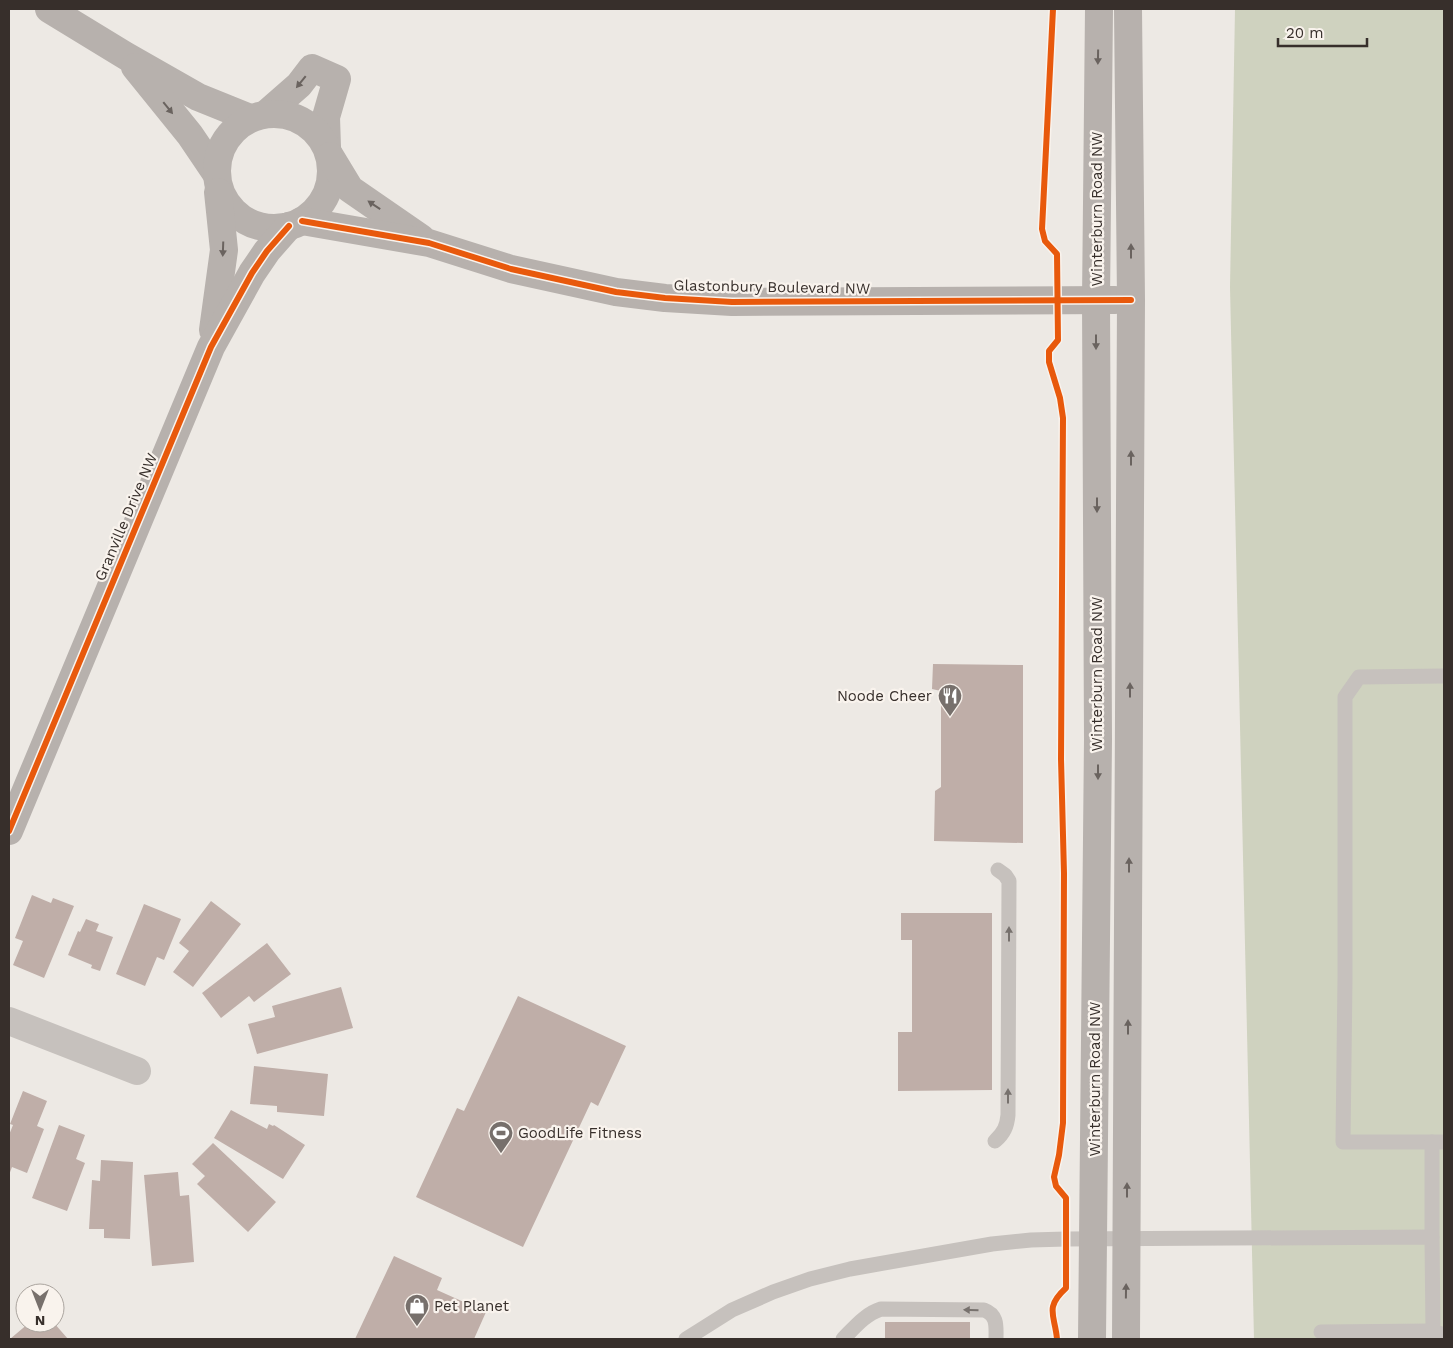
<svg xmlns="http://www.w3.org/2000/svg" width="1453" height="1348" viewBox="0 0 1453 1348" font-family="'Work Sans',sans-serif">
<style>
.green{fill:#cfd2bf}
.building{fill:#bfaea8}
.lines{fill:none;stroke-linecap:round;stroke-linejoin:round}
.lane{stroke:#c6c1bd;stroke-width:15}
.street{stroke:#c6c1bd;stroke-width:28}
.secondary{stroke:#b7b1ad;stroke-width:28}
.cycleway-casing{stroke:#f9f3ed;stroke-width:9}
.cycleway{stroke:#e8590c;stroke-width:6}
.oneway{fill:#6a635f}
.oneway2{fill:#77716d}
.labels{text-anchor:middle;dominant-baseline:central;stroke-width:4.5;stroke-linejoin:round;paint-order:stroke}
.street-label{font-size:15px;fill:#372f2b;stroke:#f9f3ed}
.poi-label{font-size:15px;fill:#372f2b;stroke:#f9f3ed;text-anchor:start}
</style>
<rect width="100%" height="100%" fill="#ede9e4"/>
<!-- green -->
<polygon class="green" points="1235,9 1444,9 1444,1339 1254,1339 1230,287"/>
<!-- building -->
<g class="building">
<polygon points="933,664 1023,665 1023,843 934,841 935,791 941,787 941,691 932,689"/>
<polygon points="32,895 51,903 53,898 74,906 44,978 13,965 23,941 15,938"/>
<polygon points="211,901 241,924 193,987 173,972 189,951 179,943"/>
<polygon points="144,904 181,919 164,960 157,957 145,986 116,974"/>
<polygon points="901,913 992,913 992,1090 898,1091 898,1032 912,1032 912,940 901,940"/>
<polygon points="86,919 99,924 96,931 113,937 100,971 91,968 92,965 68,955 78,931 80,932"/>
<polygon points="267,943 291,974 254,1002 249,996 221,1018 202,993"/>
<polygon points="341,987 353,1028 257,1054 248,1024 275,1017 272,1006"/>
<polygon points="518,996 626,1046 598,1106 591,1102 523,1247 416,1197 457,1108 464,1111"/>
<polygon points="254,1066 328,1074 324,1116 277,1112 277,1106 250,1104"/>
<polygon points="23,1091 47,1101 37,1126 44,1129 27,1173 12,1167 9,1175 9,1135 13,1125 10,1124"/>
<polygon points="231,1110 267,1129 269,1124 273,1126 274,1125 305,1145 283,1179 214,1138"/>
<polygon points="59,1125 85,1135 76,1159 85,1163 67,1211 32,1198"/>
<polygon points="213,1143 276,1202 248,1232 197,1184 205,1176 192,1164"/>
<polygon points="101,1160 133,1162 130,1239 104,1238 104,1229 89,1229 92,1180 100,1181"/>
<polygon points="178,1172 180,1196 189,1195 194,1262 152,1266 144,1175"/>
<polygon points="394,1256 442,1278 437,1290 486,1312 474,1339 355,1339"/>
<rect x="885" y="1322" width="85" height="17"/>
<polygon points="29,1323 44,1323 48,1328 54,1323 68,1339 10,1339"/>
</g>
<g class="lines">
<!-- lane -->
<g class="lane">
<polyline points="1444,676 1359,677 1345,697 1345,978 1343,1142 1444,1142"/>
<path d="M995 1141C1004 1133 1007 1126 1008 1115L1009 881 1005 875 998 870"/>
<polyline points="1432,1237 1432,1142"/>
<polyline points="1321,1332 1433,1331"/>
<polyline points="686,1339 732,1310 773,1292 810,1279 850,1269 992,1244 1031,1240 1066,1239 1432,1237 1433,1331 1444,1335"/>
<path d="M843 1339C854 1328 865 1314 881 1309L984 1310C998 1315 996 1327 996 1339"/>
</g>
<!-- street -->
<polyline class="street" points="9,1021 137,1071"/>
<!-- secondary -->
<g class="secondary">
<polyline points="49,9 126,56 198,97 250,118"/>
<polyline points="135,67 190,135 217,175"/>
<polyline points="267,113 299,85 312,68 337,79 326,117 327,148"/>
<circle cx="274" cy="171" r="57"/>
<polyline points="330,156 350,189 421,238"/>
<polyline points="302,221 429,243 511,269 616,292 665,298 732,302 1115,300"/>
<polyline points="213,330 224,250 218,192"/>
<polyline points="9,831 211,347 252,273 267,251 289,226"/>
<polyline points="1092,1339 1098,739 1096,300 1099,9"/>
<polyline points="1126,1339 1131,300 1128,9"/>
</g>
<defs>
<g id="cycleway">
<path d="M1053 9 1042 229 1045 241 1057 254 1058 340 1049 351V362L1060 398 1063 418 1061 759 1064 873 1063 1123 1059 1155 1054 1177 1056 1186 1066 1198V1288C1044 1308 1055 1315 1057 1339"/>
<polyline points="302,221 429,243 511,269 616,292 665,298 732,302 1131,300"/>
<polyline points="9,831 211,347 252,273 267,251 289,226"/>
</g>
</defs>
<!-- cycleway casing -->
<use href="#cycleway" class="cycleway-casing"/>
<!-- cycleway -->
<use href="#cycleway" class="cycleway"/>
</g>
<!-- one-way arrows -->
<defs><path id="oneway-solid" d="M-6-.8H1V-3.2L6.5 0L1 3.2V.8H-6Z" transform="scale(1.25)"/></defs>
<g class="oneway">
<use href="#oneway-solid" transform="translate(1098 57) rotate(91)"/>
<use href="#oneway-solid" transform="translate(301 82) rotate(129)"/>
<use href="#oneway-solid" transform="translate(168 108) rotate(51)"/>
<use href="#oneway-solid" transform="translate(374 205) rotate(-146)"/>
<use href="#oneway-solid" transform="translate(223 249) rotate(92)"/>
<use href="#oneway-solid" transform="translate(1131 251) rotate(-90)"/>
<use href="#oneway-solid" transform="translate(1096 342) rotate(90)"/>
<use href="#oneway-solid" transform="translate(1131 458) rotate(-90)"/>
<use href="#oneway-solid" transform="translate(1097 505) rotate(90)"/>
<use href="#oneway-solid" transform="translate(1130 690) rotate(-90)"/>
<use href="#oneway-solid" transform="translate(1098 772) rotate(90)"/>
<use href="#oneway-solid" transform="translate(1129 865) rotate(-90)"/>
<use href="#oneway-solid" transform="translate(1128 1027) rotate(-90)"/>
<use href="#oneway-solid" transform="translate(1127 1190) rotate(-90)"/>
<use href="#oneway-solid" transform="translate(1126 1291) rotate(-89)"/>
</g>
<g class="oneway2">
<use href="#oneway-solid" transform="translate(1009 934) rotate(-90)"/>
<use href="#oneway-solid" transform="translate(1008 1096) rotate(-90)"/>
<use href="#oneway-solid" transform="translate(971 1310) rotate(-179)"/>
</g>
<!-- icons -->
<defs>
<symbol id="restaurant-pin" viewBox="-11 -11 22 30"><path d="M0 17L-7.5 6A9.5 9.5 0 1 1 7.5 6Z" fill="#77706c" stroke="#f9f3ed"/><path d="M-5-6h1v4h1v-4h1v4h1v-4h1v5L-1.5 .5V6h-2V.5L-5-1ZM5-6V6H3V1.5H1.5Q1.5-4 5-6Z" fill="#fff"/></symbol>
<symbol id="stadium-pin" viewBox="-11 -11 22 30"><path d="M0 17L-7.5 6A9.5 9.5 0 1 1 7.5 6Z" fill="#77706c" stroke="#f9f3ed"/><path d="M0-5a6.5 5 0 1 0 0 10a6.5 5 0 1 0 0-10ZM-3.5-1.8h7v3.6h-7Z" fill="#fff"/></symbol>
<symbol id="shop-pin" viewBox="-11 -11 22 30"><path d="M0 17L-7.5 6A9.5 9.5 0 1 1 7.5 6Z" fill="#77706c" stroke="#f9f3ed"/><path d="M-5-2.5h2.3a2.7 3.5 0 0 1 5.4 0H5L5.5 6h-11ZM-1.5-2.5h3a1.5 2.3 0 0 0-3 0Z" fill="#fff"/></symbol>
</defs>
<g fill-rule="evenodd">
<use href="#restaurant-pin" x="936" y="682" width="28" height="38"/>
<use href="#stadium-pin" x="487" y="1119" width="28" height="38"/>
<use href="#shop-pin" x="403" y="1292" width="28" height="38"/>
</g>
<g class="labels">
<!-- street labels -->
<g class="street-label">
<text transform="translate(1097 209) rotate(-90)">Winterburn Road NW</text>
<text transform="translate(772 287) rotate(1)">Glastonbury Boulevard NW</text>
<text transform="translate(126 517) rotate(-67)">Granville Drive NW</text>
<text transform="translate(1097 674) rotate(-90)">Winterburn Road NW</text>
<text transform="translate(1095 1079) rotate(-90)">Winterburn Road NW</text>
</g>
<!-- poi labels -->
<g class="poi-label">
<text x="932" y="696" text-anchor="end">Noode Cheer</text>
<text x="518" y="1133">GoodLife Fitness</text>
<text x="434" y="1306">Pet Planet</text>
</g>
</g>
<!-- border -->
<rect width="1453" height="1348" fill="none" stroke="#372f2b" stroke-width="20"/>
<!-- north arrow -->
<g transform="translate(40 1308) rotate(180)"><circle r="24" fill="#f9f3ed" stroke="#aba59f"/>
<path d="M0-4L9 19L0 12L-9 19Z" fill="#77706c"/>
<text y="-8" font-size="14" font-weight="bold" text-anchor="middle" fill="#372f2b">N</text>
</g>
<!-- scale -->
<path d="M1278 38v8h89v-8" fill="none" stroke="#372f2b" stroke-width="2.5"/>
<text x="1286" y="38" font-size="15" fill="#372f2b" stroke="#f9f3ed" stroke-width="4" paint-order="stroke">20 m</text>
</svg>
